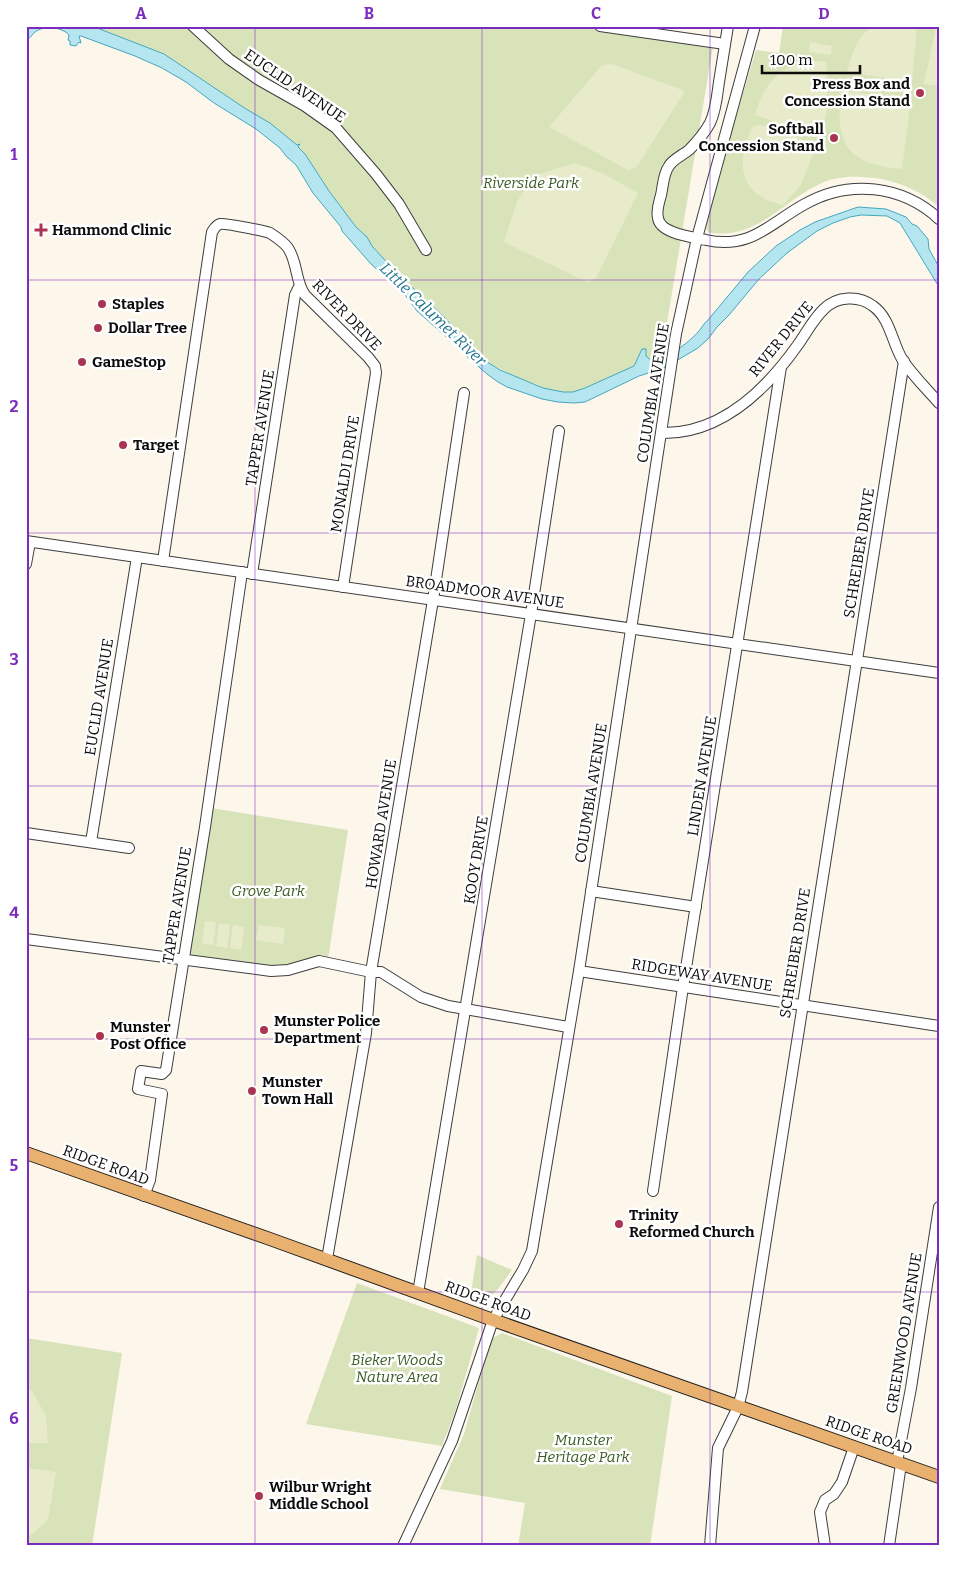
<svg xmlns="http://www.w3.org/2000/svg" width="965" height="1572" viewBox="0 0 965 1572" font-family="Bitter,serif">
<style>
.green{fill:#d8e3b9}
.pitch{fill:#e7ebca}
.water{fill:#b5e5ef;stroke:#44a7bd}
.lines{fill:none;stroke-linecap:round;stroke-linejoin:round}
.minor-casing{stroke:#3e3e3e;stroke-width:12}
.major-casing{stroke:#1c1c1c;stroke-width:14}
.minor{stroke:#fff;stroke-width:10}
.major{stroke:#e9b16f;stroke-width:12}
.grid{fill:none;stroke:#7b2cbf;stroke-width:1;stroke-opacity:0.55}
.poi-dot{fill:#ab3352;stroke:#fff;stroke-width:2}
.labels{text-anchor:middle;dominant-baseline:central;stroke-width:5;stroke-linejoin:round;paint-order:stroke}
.poi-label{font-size:15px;font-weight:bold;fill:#0b0b0b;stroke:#fff;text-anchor:start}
.street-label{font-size:15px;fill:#0b0b0b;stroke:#fff}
.park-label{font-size:15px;font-style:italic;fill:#3a5b23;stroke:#fff}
.water-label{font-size:16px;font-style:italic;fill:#23768e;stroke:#fff}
.neatline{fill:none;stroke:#7b2cbf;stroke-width:2}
.grid-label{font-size:16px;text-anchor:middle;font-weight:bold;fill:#7b2cbf}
</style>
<rect width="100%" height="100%" fill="#fdf6eb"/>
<!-- green -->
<g class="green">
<path d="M92 26H574L713 46 662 353V349C657 353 657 359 651 361L641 351 634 366 585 388 573 392H563L543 388 536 384 522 380 492 365 474 350 443 316 395 271 372 246 367 237 356 227 329 191 305 154 298 147 299 144 297 146 263 119 246 109 164 54Z"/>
<path d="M783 26H939V207C922 192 902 183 881 179 863 176 841 175 824 182 784 199 756 242 708 232L706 228 724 157 756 50 779 53Z"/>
<polygon points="211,808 348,830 328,959 286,969 189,956"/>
<polygon points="477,1255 512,1270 498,1289 482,1304 470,1299"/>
<polygon points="357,1283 479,1328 456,1409 442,1446 306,1424"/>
<polygon points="502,1333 672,1396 650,1546 518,1546 525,1503 440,1489 464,1434 491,1339"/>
<polygon points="26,1338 122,1353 92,1546 26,1546"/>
</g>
<!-- pitch -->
<g class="pitch">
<path d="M917 26 912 82 847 72C851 57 857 34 873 27 880 24 908 26 917 26Z"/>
<polygon points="936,26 939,26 939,86 924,84"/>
<polygon points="810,42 832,46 831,55 809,52"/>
<path d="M820 61 826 62C827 74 831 120 820 127 811 134 767 119 755 115 765 80 783 62 820 61Z"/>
<polygon points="612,64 685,91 636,168 628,170 549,127 602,65"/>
<path d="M841 91 911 99 902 169C846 164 835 144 841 91Z"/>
<path d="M761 125 782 129 816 147 801 185 783 205C738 196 735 162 753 126Z"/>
<polygon points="575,163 602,173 638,193 596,278 587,282 504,242 517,202 533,176"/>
<polygon points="205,921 216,922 213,945 202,944"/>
<polygon points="219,923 230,925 227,948 216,946"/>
<polygon points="233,925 244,927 241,950 230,948"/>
<polygon points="259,925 285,928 283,944 256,940"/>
<polygon points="26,1387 32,1391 46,1416 48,1443 26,1443"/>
<polygon points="26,1468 56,1472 48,1520 26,1539"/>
</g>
<!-- water -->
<path class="water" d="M26 26H92L164 54 246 109 270 123 297 145 300 144 298 147 305 154 329 191 356 227 367 237 372 246 395 271 443 316 474 350 484 360 500 370 543 388 563 392H573L585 388 634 366 642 349H646V356L652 361 656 358 660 349H662L661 356C672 356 690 341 698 332 702 328 703 324 708 320L748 272 776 246 800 230 815 222 858 207 886 209 906 217 912 224 917 226 928 239 929 249 939 267V287L900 223 887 216 861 215 850 217 833 223 817 231 787 253 759 279 729 315 717 327 708 339 698 348 664 368 639 376 585 402 574 403 558 402 542 399 507 387 498 382 487 374 465 355 460 349 417 311 405 295 371 264 342 231 341 227 313 193 296 165 286 156 280 148 256 129 214 103 186 82 162 68 135 56 81 36H79L81 43 79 42 76 46 70 45V41L68 40 69 35C62 27 44 25 35 32 31 35 32 38 26 39Z"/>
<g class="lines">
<defs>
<g id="minor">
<polyline points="193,26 229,59 259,80 305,106 336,128 376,174 399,204 426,250"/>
<polyline points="600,26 725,44"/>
<path d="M728 26C725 45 722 64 719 82 717 96 716 111 710 123 705 132 697 142 689 150 683 155 673 159 669 166 663 174 663 187 661 195 659 203 656 210 658 218 660 234 693 237 706 240 751 250 770 223 805 204 849 179 902 185 939 219"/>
<path d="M662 433C721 434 765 391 797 346 806 334 813 319 824 309 837 296 859 295 873 306 890 318 892 342 902 359 912 375 926 388 939 403"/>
<polyline points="26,541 939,673"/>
<path d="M163 561 212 232C214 229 216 225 220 224 225 223 265 231 270 233 276 237 284 242 288 248 298 263 295 281 305 295L368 357 375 366 376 373 343 587"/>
<polyline points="26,564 30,542"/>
<polyline points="252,574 295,295 299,287"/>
<polyline points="26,833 129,848"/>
<polyline points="91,842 137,557"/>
<polyline points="591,891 696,907"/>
<polyline points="26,939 271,971 288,970 319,961 371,972 381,972 421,997 448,1006 568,1027"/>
<polyline points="579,971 939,1026"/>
<polyline points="653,1191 683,987 781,367"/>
<polyline points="144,1196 150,1180 162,1094 138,1089 141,1071 162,1074 166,1070 205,827 242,572"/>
<polyline points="327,1259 366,1033 371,972 433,600 464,393"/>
<polyline points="418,1293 531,614 559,431"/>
<polyline points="897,1462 911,1388 939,1207"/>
<polyline points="403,1546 452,1441 493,1320 523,1270 532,1251 579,971 676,334 697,238 755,26"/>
<polyline points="710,1546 718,1448 738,1407 742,1392 904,361"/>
<polyline points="825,1546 820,1512 825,1500 834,1494 842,1482 854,1447"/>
<polyline points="889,1546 901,1464"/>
</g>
<polyline id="major" points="26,1153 270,1239 493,1320 939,1477"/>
</defs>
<!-- minor casing -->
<use href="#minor" class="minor-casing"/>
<!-- major casing -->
<use href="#major" class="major-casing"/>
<!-- minor -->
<use href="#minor" class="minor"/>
<!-- major -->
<use href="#major" class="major"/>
</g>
<!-- grid -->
<path class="grid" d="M255 26V1546M482 26V1546M710 26V1546M26 280H939M26 533H939M26 786H939M26 1039H939M26 1292H939"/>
<!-- markers -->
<g class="poi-dot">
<circle cx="920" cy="93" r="5"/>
<circle cx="834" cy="138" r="5"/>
<path d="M38.5 222.5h5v5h5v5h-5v5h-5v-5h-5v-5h5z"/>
<circle cx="102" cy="304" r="5"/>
<circle cx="98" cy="328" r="5"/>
<circle cx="82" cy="362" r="5"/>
<circle cx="123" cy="445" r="5"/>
<circle cx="264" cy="1030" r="5"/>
<circle cx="100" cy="1036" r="5"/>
<circle cx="252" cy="1091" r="5"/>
<circle cx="619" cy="1224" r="5"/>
<circle cx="259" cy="1496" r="5"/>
</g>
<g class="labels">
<!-- poi labels -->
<g class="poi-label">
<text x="910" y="84" text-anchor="end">Press Box and<tspan x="910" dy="17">Concession Stand</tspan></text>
<text x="824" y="129" text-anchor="end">Softball<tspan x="824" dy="17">Concession Stand</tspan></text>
<text x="52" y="230">Hammond Clinic</text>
<text x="112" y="304">Staples</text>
<text x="108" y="328">Dollar Tree</text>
<text x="92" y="362">GameStop</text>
<text x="133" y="445">Target</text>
<text x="274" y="1021">Munster Police<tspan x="274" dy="17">Department</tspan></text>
<text x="110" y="1027">Munster<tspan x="110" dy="17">Post Office</tspan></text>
<text x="262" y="1082">Munster<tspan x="262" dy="17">Town Hall</tspan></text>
<text x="629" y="1215">Trinity<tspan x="629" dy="17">Reformed Church</tspan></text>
<text x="269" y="1487">Wilbur Wright<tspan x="269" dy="17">Middle School</tspan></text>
</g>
<!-- street labels -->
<g class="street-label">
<text transform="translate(295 86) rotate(34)">EUCLID AVENUE</text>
<text transform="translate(347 315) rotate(46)">RIVER DRIVE</text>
<text transform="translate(781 339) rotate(-51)">RIVER DRIVE</text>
<text transform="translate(653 393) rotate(-81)">COLUMBIA AVENUE</text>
<text transform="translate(260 428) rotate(-81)">TAPPER AVENUE</text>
<text transform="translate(345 474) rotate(-81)">MONALDI DRIVE</text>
<text transform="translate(859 553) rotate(-81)">SCHREIBER DRIVE</text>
<text transform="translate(485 592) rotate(8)">BROADMOOR AVENUE</text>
<text transform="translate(99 697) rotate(-81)">EUCLID AVENUE</text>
<text transform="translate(702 776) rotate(-81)">LINDEN AVENUE</text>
<text transform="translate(591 793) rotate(-81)">COLUMBIA AVENUE</text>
<text transform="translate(381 824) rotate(-81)">HOWARD AVENUE</text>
<text transform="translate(476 860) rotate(-81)">KOOY DRIVE</text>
<text transform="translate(177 905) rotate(-81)">TAPPER AVENUE</text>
<text transform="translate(795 953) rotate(-81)">SCHREIBER DRIVE</text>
<text transform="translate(702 975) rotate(9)">RIDGEWAY AVENUE</text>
<text transform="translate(106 1165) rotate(20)">RIDGE ROAD</text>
<text transform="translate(488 1301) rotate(20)">RIDGE ROAD</text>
<text transform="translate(904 1333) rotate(-81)">GREENWOOD AVENUE</text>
<text transform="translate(869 1435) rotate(19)">RIDGE ROAD</text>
</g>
<!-- park labels -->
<g class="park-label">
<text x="531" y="183">Riverside Park</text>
<text x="268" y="891">Grove Park</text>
<text x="397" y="1360">Bieker Woods<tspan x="397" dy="17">Nature Area</tspan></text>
<text x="583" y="1440">Munster<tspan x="583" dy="17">Heritage Park</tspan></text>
</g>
<!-- water labels -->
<g class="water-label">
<text transform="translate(433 314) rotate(44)">Little Calumet River</text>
</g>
</g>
<!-- border -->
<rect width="965" height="1572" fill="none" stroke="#ffffff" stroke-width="55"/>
<!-- scale -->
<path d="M762 65v8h98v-8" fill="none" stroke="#0b0b0b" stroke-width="2.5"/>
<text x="770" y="65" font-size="15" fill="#0b0b0b" stroke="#ffffff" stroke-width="4" paint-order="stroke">100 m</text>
<rect x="28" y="28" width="910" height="1516" class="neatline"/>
<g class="grid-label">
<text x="141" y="19">A</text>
<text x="369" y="19">B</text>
<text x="596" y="19">C</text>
<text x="824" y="19">D</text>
<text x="14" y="160">1</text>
<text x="14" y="412">2</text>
<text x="14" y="665">3</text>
<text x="14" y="918">4</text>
<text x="14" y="1171">5</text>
<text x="14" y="1424">6</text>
</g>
</svg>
